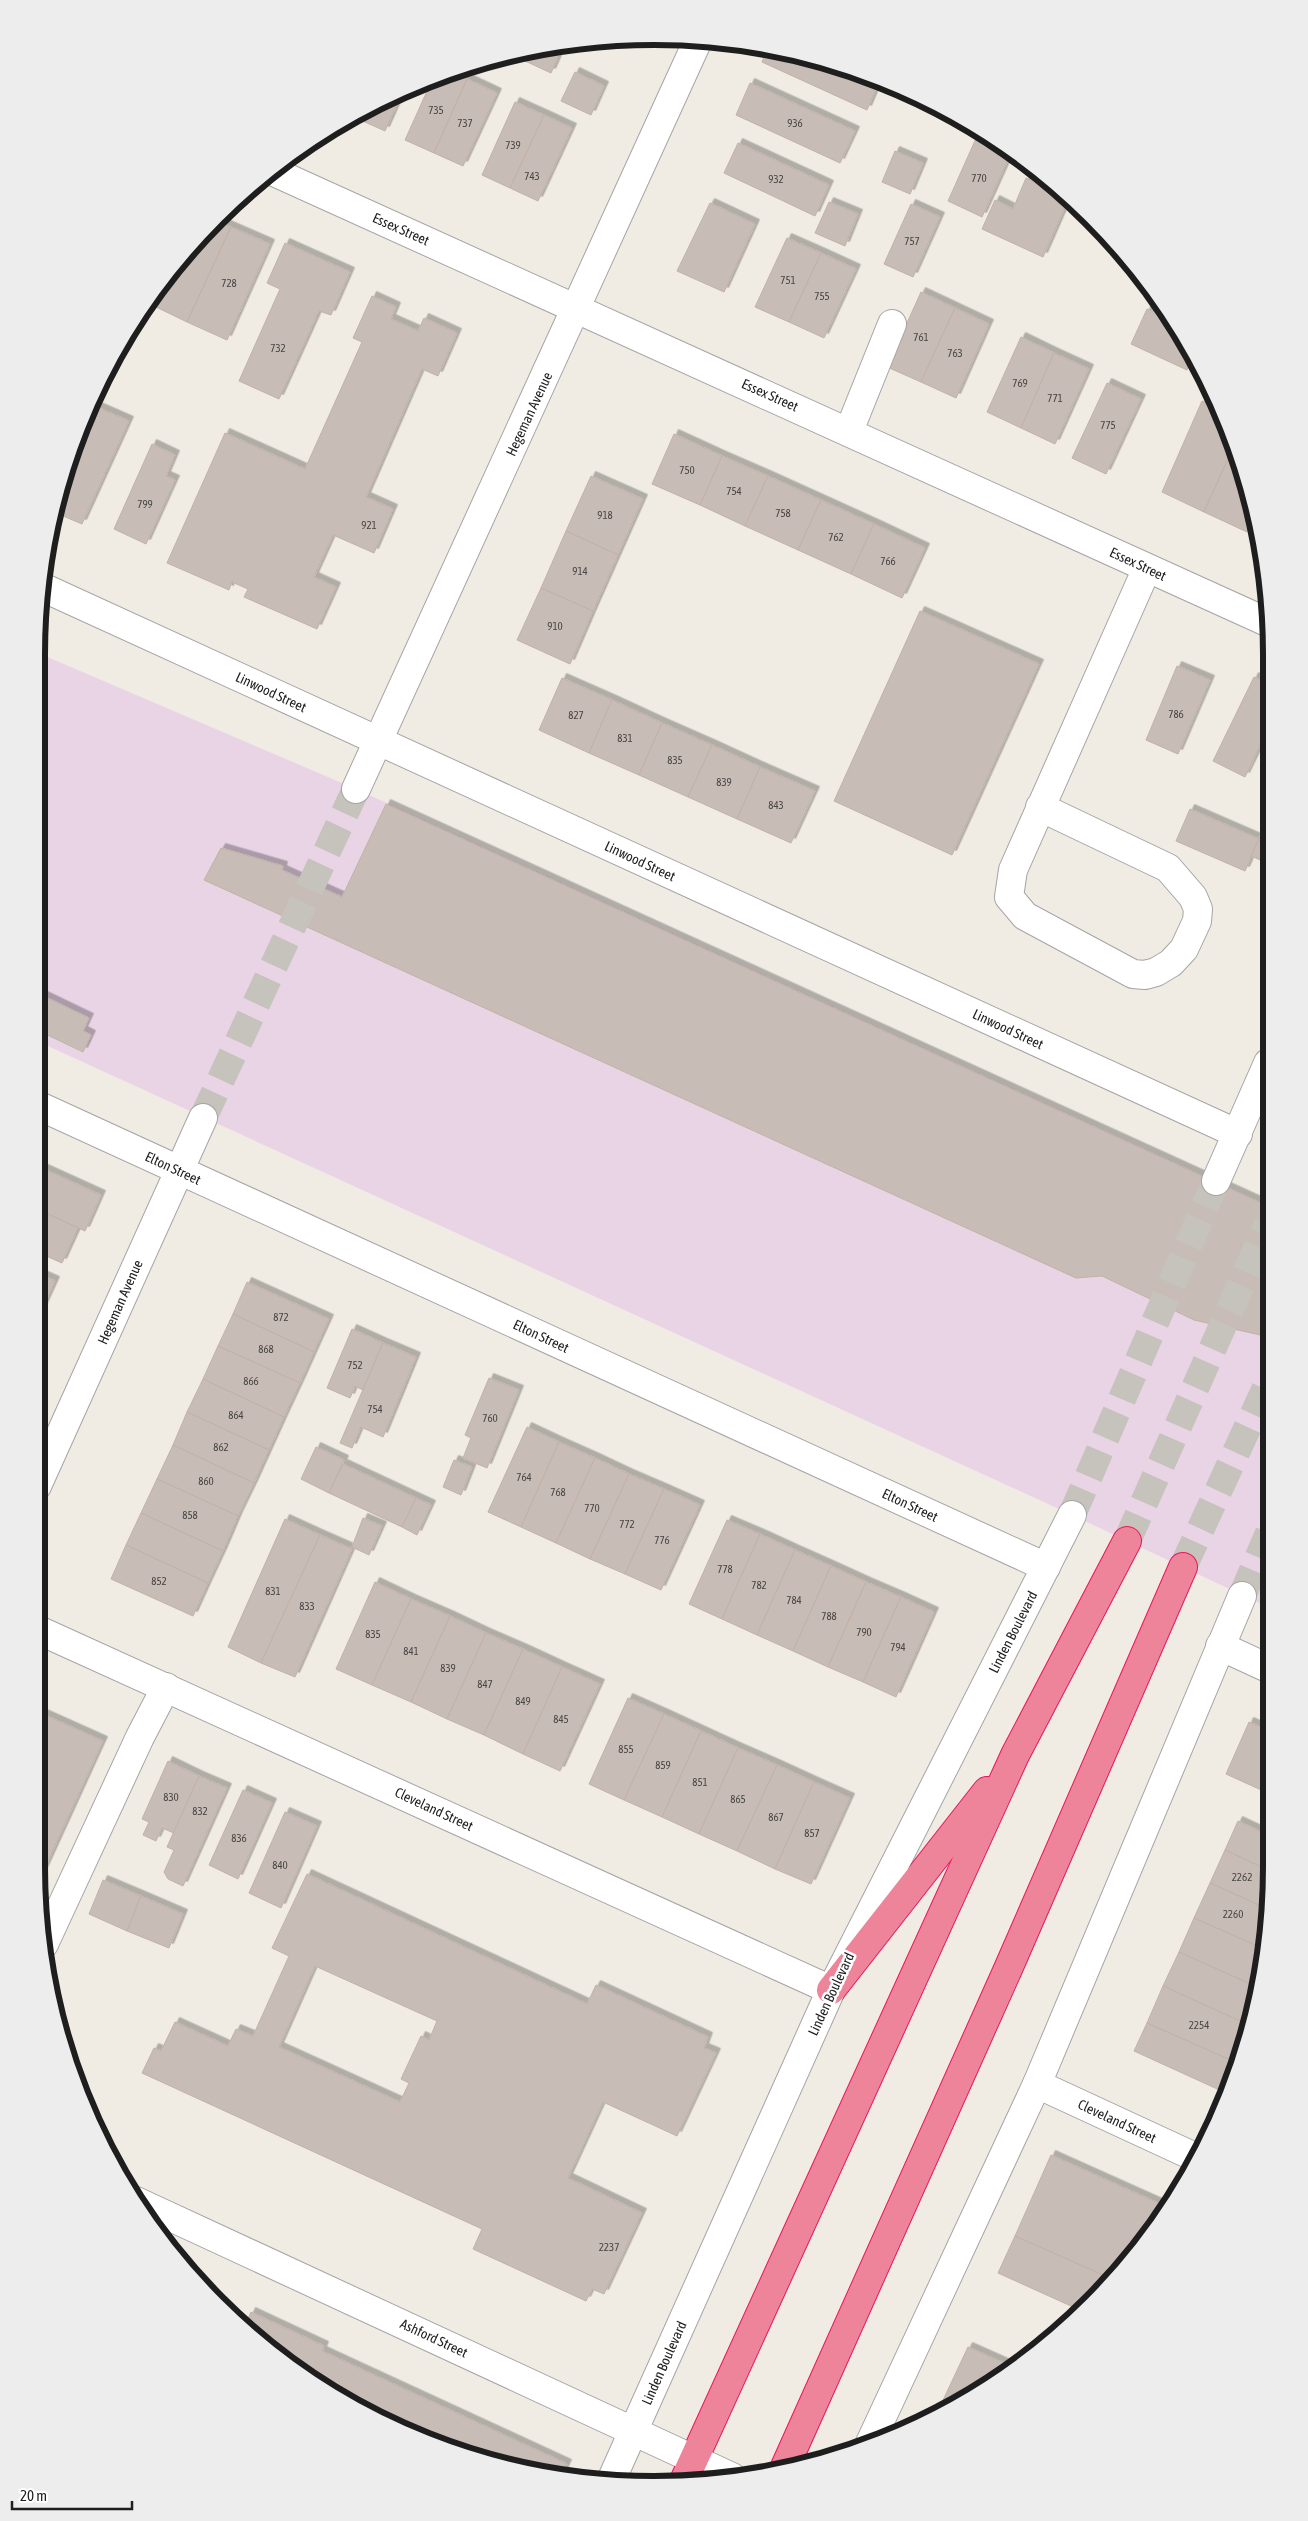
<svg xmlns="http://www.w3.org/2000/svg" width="1308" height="2521" viewBox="0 0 1308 2521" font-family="'Asap Condensed',sans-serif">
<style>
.industrial{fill:#e9d4e6}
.building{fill:#c8bdb6;stroke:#c2b1a4;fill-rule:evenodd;filter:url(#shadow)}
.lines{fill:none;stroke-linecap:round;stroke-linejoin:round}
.minor-tunnel{stroke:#c6c2bc;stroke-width:28;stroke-dasharray:28 14;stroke-linecap:butt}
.highway-tunnel{stroke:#c6c2bc;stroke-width:28;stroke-dasharray:28 14;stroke-linecap:butt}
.minor-casing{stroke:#a5a5a5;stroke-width:30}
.highway-casing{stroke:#e81660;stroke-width:30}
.minor{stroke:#fff;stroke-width:28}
.highway{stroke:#ee8499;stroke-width:28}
.labels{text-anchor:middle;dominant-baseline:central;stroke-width:5;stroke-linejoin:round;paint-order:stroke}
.number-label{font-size:11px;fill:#484644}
.street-label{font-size:14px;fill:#1e1e1e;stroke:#fff}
.rim{fill:none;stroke:#1e1e1e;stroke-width:6}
</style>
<defs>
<filter id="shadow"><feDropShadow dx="4.5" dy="-4.5" stdDeviation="0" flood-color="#0004"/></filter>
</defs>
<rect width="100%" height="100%" fill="#f0ebe3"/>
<!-- industrial -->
<polygon class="industrial" points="38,653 356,789 1268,1205 1270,1608 1072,1515 37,1041"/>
<!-- building -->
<g class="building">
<polygon points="564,44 551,73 523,60 526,53"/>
<polygon points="767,50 814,57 879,82 867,110 762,62"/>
<polygon points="450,72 467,79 434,153 405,140 432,80"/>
<polygon points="575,72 604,86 591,115 561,101"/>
<polygon points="467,79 497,93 463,166 434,153"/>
<polygon points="750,83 855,131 840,163 736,115"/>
<polygon points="402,93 385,131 356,118 359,113"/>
<polygon points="515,102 544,115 510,188 482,175"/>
<polygon points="544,115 572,128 538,201 510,188"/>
<polygon points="952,116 978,134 978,135 949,122"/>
<polygon points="978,134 1010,155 982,217 948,201"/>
<polygon points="738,143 829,185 815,216 724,173"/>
<polygon points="895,151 923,163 910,194 882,182"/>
<polygon points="1019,161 1051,183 1016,167"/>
<polygon points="1026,178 1056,191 1057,187 1069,198 1043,257 982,229 995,200 1013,209"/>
<polygon points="829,202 858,214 845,246 815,233"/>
<polygon points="710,203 755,224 724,292 677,271"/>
<polygon points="911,204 940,217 913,277 884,264"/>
<polygon points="217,221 231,227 187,322 150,304 164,278"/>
<polygon points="231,227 270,244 227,340 187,322"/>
<polygon points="787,238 821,253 789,322 755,307"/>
<polygon points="285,243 350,272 331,315 319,311 279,399 239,381 280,289 267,283"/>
<polygon points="821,253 856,269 824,338 789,322"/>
<polygon points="921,292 955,308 921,382 887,367"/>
<polygon points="372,296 396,307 391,319 418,331 424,318 457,333 438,376 422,369 366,497 393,509 374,553 333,535 314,577 336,587 317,629 244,597 248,589 232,582 229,590 167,563 225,433 305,469 362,342 353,338"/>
<polygon points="955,308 989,324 956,398 921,382"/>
<polygon points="1147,309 1167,318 1191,359 1187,370 1131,344"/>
<polygon points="1021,337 1054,353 1021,428 987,412"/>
<polygon points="1054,353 1089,369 1055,444 1021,428"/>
<polygon points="1107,383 1141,399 1106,474 1072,458"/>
<polygon points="1202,401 1220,409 1225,418 1233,448 1204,512 1162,492"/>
<polygon points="91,404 97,407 57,498 57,494"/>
<polygon points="97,407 129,421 82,524 54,512 57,498"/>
<polygon points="674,434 722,456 700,505 652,484"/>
<polygon points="152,444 175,455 166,476 175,480 146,544 114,529"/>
<polygon points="1233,448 1252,520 1247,532 1204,512"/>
<polygon points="722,456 768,476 745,526 700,505"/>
<polygon points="591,476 643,499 618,555 566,531"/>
<polygon points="768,476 821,500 798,550 745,526"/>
<polygon points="821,500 874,524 851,574 798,550"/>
<polygon points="874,524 925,548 902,598 851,574"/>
<polygon points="566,531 618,555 593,611 541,588"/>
<polygon points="541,588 593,611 570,664 517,640"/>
<polygon points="920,611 1039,664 952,855 834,801"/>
<polygon points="1177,666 1210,680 1178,754 1146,740"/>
<polygon points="1254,677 1267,683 1267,732 1245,777 1213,761"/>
<polygon points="562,678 612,700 589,753 539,730"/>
<polygon points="612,700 662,723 639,775 589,753"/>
<polygon points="662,723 712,745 688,797 639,775"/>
<polygon points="712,745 760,767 737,819 688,797"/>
<polygon points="760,767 815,791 791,843 737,819"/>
<polygon points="386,804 1268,1206 1269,1337 1194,1320 1102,1276 1076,1278 204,880 221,848 283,866 282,870 342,897"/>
<polygon points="1190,809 1259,839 1245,871 1176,841"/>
<polygon points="1267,821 1267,863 1251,856"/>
<polygon points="37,993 89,1018 83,1031 91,1035 83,1052 37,1030"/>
<polygon points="37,1166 101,1195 85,1231 37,1209"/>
<polygon points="37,1209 78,1228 62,1263 37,1252"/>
<polygon points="37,1273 55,1281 40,1314 37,1313"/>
<polygon points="247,1282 329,1319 314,1352 233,1314"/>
<polygon points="233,1314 314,1352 300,1383 218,1346"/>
<polygon points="352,1329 383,1343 363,1390 355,1386 350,1398 327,1388"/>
<polygon points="383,1343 416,1357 383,1437 361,1427 352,1448 340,1443"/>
<polygon points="218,1346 300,1383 284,1417 203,1379"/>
<polygon points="489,1378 519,1390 487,1468 463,1458 471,1438 465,1435"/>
<polygon points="203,1379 284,1417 269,1450 187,1412"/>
<polygon points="187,1412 269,1450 254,1483 173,1445"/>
<polygon points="527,1427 559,1442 521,1527 488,1512"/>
<polygon points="559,1442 595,1458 556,1543 521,1527"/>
<polygon points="173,1445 254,1483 238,1516 157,1479"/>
<polygon points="316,1447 344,1460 329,1493 301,1479"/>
<polygon points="595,1458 629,1474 590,1559 556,1543"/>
<polygon points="454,1460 472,1467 461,1495 443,1487"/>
<polygon points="343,1464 416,1498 402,1527 329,1493"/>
<polygon points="629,1474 664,1489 625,1574 590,1559"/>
<polygon points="157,1479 238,1516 223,1551 141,1513"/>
<polygon points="664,1489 700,1505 661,1590 625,1574"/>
<polygon points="416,1498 431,1505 417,1535 402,1527"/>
<polygon points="141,1513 223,1551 208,1583 126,1545"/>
<polygon points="363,1518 382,1526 369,1555 352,1547"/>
<polygon points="285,1519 320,1535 261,1663 228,1647"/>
<polygon points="727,1520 760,1534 722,1619 689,1604"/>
<polygon points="760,1534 795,1550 757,1635 722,1619"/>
<polygon points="320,1535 352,1549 295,1677 261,1663"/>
<polygon points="126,1545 208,1583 193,1616 111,1579"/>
<polygon points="795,1550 831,1566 793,1651 757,1635"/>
<polygon points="831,1566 866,1582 828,1667 793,1651"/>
<polygon points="375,1582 411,1599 372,1685 336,1669"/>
<polygon points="866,1582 901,1597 863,1682 828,1667"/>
<polygon points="901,1597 934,1612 896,1697 863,1682"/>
<polygon points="411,1599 450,1616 411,1702 372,1685"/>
<polygon points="450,1616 486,1633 447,1719 411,1702"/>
<polygon points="486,1633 523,1649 484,1735 447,1719"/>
<polygon points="523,1649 562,1667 523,1754 484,1735"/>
<polygon points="562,1667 600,1684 560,1771 523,1754"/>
<polygon points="628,1698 664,1714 624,1800 589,1784"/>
<polygon points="36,1711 103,1741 38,1883 36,1867"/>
<polygon points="664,1714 701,1731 662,1817 624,1800"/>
<polygon points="1249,1722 1270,1731 1270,1794 1226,1774"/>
<polygon points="701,1731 738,1748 699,1834 662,1817"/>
<polygon points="738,1748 777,1765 737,1851 699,1834"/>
<polygon points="168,1761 199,1776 174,1833 162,1828 156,1841 143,1835 149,1822 142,1819"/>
<polygon points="777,1765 814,1782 775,1869 737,1851"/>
<polygon points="199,1776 227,1788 183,1886 168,1879 164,1872 174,1850 167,1847"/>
<polygon points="814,1782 850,1798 811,1884 775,1869"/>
<polygon points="243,1790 272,1803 238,1879 209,1865"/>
<polygon points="285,1812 317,1826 281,1908 249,1893"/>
<polygon points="1238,1821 1270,1836 1270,1871 1225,1850"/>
<polygon points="1225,1850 1270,1871 1270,1910 1210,1883"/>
<path d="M307 1874 587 2004 596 1985 708 2037 704 2048 716 2053 677 2136 603 2102 568 2178 642 2213 604 2294 592 2289 586 2301 473 2249 482 2229 142 2073 154 2048 161 2051 175 2022 228 2046 236 2029 253 2036 289 1956 272 1948ZM315 1966 437 2021 429 2040 421 2036 401 2079 409 2083 400 2102 279 2047Z"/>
<polygon points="103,1880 141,1896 127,1931 89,1914"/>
<polygon points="1210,1883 1270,1910 1264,1949 1194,1918"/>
<polygon points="141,1896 183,1914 169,1948 127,1931"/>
<polygon points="1194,1918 1264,1949 1257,1987 1179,1952"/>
<polygon points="1179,1952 1257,1987 1251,2026 1163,1986"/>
<polygon points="1163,1986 1251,2026 1237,2063 1147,2023"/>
<polygon points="1147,2023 1237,2063 1226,2093 1134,2051"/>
<polygon points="1051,2155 1167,2207 1144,2243 1112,2279 1015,2236"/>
<polygon points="1015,2236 1112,2279 1082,2311 998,2273"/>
<polygon points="251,2312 324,2346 322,2351 567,2464 562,2475 494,2464 417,2438 311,2381 244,2328"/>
<polygon points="968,2347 1013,2367 997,2381 937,2413"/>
</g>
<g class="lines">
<!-- minor-tunnel -->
<g class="minor-tunnel">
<polyline points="203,1118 356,789"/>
<polyline points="1072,1515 1216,1181"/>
<polyline points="1242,1596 1269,1533"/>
</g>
<!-- highway-tunnel -->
<g class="highway-tunnel">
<polyline points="1127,1541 1268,1224"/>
<polyline points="1183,1567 1269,1381"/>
</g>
<defs>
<g id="minor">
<polyline points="272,171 1267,622"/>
<polyline points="849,431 892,324"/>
<polyline points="42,587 1238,1134"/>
<polyline points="356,789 699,38"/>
<polyline points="1040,807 1168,868 1193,897 1198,909 1197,921 1184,949 1171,963 1156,972 1145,975 1133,974 1025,916 1009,897 1013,870 1147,568"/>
<polyline points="37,1105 1046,1567"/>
<polyline points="1216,1181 1268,1063"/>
<polyline points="37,1486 203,1118"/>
<polyline points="36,1629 831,1990"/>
<polyline points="1220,1646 1270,1669"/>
<polyline points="44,1944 140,1737 166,1687"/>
<polyline points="1037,2084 1197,2158"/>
<polyline points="136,2201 732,2477"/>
<polyline points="869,2445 1037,2084 1242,1596"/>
<polyline points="610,2483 831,1990 1072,1515"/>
</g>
<g id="highway">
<polyline points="831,1990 987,1791"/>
<polyline points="784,2469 1008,1969 1183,1567"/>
<polyline points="683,2483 1015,1755 1127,1541"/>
</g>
</defs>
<!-- minor casing -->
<use href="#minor" class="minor-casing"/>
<!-- highway casing -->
<use href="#highway" class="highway-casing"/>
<!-- minor -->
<use href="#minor" class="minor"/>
<!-- highway -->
<use href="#highway" class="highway"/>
</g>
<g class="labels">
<!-- number labels -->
<g class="number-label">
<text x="436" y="110">735</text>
<text x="465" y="123">737</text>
<text x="795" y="123">936</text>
<text x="513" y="145">739</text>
<text x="532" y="176">743</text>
<text x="979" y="178">770</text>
<text x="776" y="179">932</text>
<text x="912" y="241">757</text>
<text x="788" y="280">751</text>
<text x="229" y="283">728</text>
<text x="822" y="296">755</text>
<text x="921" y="337">761</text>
<text x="278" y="348">732</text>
<text x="955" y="353">763</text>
<text x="1020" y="383">769</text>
<text x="1055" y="398">771</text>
<text x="1108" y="425">775</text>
<text x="687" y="470">750</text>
<text x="734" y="491">754</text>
<text x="145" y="504">799</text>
<text x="783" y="513">758</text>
<text x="605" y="515">918</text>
<text x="369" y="525">921</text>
<text x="836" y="537">762</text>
<text x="888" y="561">766</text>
<text x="580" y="571">914</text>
<text x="555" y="626">910</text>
<text x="1176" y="714">786</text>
<text x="576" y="715">827</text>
<text x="625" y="738">831</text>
<text x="675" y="760">835</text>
<text x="724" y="782">839</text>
<text x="776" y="805">843</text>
<text x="281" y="1317">872</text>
<text x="266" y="1349">868</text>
<text x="355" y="1365">752</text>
<text x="251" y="1381">866</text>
<text x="375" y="1409">754</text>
<text x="236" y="1415">864</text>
<text x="490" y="1418">760</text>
<text x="221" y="1447">862</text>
<text x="524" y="1477">764</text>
<text x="206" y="1481">860</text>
<text x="558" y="1492">768</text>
<text x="592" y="1508">770</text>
<text x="190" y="1515">858</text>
<text x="627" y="1524">772</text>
<text x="662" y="1540">776</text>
<text x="725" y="1569">778</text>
<text x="159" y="1581">852</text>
<text x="759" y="1585">782</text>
<text x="273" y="1591">831</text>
<text x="794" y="1600">784</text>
<text x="307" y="1606">833</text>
<text x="829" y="1616">788</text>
<text x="864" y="1632">790</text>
<text x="373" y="1634">835</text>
<text x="898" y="1647">794</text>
<text x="411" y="1651">841</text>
<text x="448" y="1668">839</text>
<text x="485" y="1684">847</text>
<text x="523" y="1701">849</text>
<text x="561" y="1719">845</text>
<text x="626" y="1749">855</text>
<text x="663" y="1765">859</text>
<text x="700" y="1782">851</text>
<text x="171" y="1797">830</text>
<text x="738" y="1799">865</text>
<text x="200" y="1811">832</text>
<text x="776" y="1817">867</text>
<text x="812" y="1833">857</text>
<text x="239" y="1838">836</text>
<text x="280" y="1865">840</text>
<text x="1242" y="1877">2262</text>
<text x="1233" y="1914">2260</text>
<text x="1199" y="2025">2254</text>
<text x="609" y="2247">2237</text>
</g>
<!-- street labels -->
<g class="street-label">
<text transform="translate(401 229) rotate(24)">Essex Street</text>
<text transform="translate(770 395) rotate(24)">Essex Street</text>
<text transform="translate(529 414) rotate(-65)">Hegeman Avenue</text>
<text transform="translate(1138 564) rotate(25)">Essex Street</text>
<text transform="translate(271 692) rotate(25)">Linwood Street</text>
<text transform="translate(640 861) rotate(25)">Linwood Street</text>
<text transform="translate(1008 1029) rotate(25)">Linwood Street</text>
<text transform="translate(173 1168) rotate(25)">Elton Street</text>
<text transform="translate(120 1302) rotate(-66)">Hegeman Avenue</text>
<text transform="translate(541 1336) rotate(25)">Elton Street</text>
<text transform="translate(910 1505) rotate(25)">Elton Street</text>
<text transform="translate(1013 1632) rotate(-63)">Linden Boulevard</text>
<text transform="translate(434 1809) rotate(25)">Cleveland Street</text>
<text transform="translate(831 1994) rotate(-65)">Linden Boulevard</text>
<text transform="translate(1117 2121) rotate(25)">Cleveland Street</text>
<text transform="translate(434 2338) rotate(25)">Ashford Street</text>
<text transform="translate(664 2363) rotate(-66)">Linden Boulevard</text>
</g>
</g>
<!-- crop -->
<path d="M0 0H1308V2521H0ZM654 45H654A609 609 0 0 1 1263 654V1867A609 609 0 0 1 654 2476H654A609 609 0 0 1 45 1867V654A609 609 0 0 1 654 45Z" fill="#ededed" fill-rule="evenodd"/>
<path class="rim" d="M654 45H654A609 609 0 0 1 1263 654V1867A609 609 0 0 1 654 2476H654A609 609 0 0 1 45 1867V654A609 609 0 0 1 654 45Z"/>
<!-- scale -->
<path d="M12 2501v8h120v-8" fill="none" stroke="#1e1e1e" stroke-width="2.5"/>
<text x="20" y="2501" font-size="15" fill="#1e1e1e" stroke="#ffffff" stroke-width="4" paint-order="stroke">20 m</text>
</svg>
